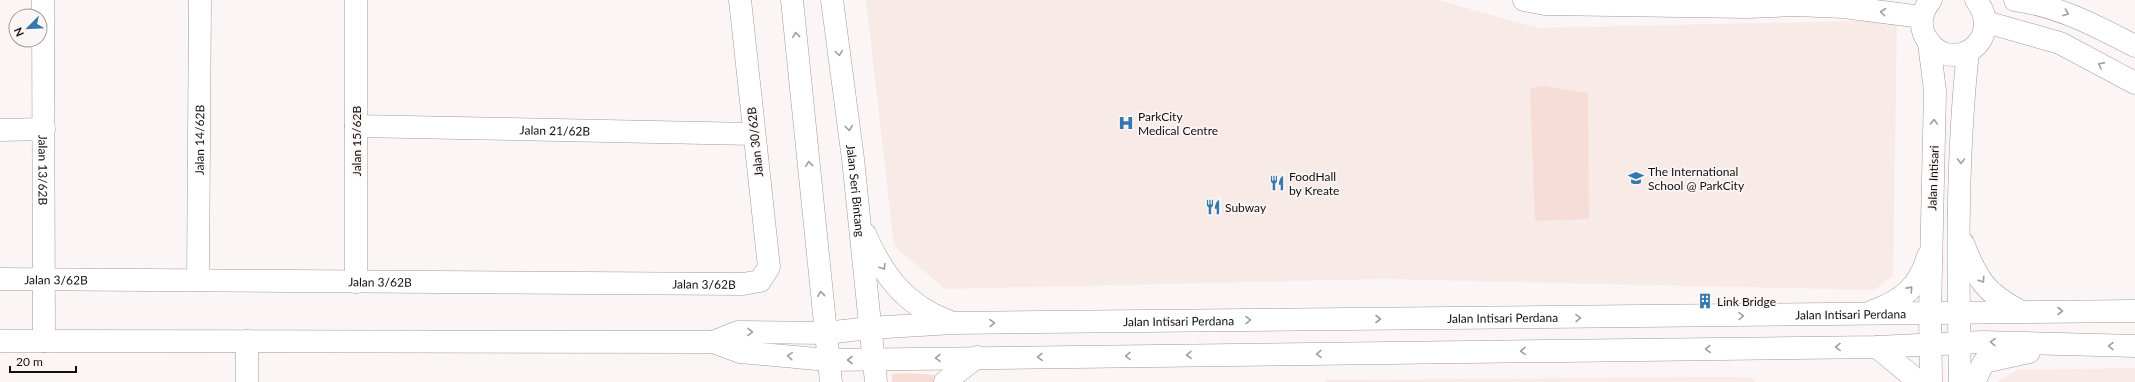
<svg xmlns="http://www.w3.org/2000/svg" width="2135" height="382" viewBox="0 0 2135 382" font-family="Lato,sans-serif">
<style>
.built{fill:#f8eae6}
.green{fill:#f7ddd7}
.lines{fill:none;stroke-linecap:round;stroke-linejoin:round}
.minor-casing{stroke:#a19c9b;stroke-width:23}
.minor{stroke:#fff;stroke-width:22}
.oneway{stroke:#a09f9f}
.labels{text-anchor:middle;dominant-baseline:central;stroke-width:3.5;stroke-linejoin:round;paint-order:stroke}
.poi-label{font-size:12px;fill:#12100f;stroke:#fbf6f5;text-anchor:start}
.street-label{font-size:12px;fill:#12100f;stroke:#fbf6f5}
</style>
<rect width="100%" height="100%" fill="#fbf6f5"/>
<!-- built -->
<g class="built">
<polygon points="866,0 1438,0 1538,28 1897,20 1893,276 1874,290 1383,279 945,289 894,246"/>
<polygon points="2135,368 2135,382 1997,382 2017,370"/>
<polygon points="1726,377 1752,378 1755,382 1325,382 1325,380"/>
</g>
<!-- green -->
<g class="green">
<polygon points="1545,86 1588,93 1589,219 1535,221 1530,88"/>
<polygon points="909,373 948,376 937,382 892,382 892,374"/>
</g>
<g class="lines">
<defs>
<g id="minor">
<path id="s1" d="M43 0 44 341"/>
<polyline points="792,0 831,382"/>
<path id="s2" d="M832 0 853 159 876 382"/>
<polyline points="1524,0 1545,4 1747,7 1795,5 1844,7 1922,17"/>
<path d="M1931 0C1923 9 1919 22 1924 34 1946 80 2008 42 1976 0"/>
<path d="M2015 0C2059 6 2096 26 2135 46"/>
<polyline points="1986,22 2060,43 2135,83"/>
<polyline points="1929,43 1935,91 1930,313 1931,382"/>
<path id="s3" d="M356 126 753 134"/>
<polyline points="0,130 44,129"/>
<path d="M865 234C883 275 905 305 948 321"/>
<path d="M1963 243C1977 279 1985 293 2020 311"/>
<path id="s4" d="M0 279 743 284 760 281 769 267 740 0"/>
<path id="s5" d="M198 280 200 0"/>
<polyline points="356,282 356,0"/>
<path d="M1873 311C1903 300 1919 287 1928 256"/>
<polyline points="0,341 713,342 740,352 828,360 1877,347 1983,342 2135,346"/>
<path id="s6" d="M713 342 738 332 825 333 870 328 953 323 2135 311"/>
<polyline points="1877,347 1919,382"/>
<polyline points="247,382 247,341"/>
<polyline points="945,382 977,357"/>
<path d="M1960 382C1958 273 1956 161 1968 52"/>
<polyline points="1974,382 1984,362 2029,352"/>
</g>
</defs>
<!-- minor casing -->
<use href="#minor" class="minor-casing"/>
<!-- minor -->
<use href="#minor" class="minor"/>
</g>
<!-- one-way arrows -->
<defs><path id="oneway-chevron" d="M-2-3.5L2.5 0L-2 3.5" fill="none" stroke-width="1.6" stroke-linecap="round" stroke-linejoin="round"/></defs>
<g class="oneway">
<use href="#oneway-chevron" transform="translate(1883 12) rotate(-173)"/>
<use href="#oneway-chevron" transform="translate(2066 13) rotate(21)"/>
<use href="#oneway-chevron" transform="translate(796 35) rotate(-96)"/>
<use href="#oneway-chevron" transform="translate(839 53) rotate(82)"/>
<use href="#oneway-chevron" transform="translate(2101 65) rotate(-152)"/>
<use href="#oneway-chevron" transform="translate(1934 122) rotate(-88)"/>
<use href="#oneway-chevron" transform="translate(849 128) rotate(83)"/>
<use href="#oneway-chevron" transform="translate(1961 161) rotate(91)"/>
<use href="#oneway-chevron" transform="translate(809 164) rotate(-96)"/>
<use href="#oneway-chevron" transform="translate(883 267) rotate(58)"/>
<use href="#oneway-chevron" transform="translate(1982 280) rotate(56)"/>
<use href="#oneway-chevron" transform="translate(1910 289) rotate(-48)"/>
<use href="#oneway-chevron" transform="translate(821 294) rotate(-96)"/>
<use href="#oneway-chevron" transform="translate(2060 311)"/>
<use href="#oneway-chevron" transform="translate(1741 316) rotate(-1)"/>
<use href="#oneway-chevron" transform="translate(1578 318) rotate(-1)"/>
<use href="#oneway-chevron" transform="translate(1378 319)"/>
<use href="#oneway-chevron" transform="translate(1248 320) rotate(-1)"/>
<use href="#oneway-chevron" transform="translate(992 323) rotate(-1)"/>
<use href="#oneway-chevron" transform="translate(750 332) rotate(1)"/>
<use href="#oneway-chevron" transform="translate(1993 342) rotate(-178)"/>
<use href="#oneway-chevron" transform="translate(2111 346) rotate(-179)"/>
<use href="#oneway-chevron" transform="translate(1838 347) rotate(179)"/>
<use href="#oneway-chevron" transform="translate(1708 349) rotate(179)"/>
<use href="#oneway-chevron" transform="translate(1523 351) rotate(179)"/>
<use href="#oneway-chevron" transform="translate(1319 354) rotate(179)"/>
<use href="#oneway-chevron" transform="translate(1189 355) rotate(179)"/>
<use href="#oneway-chevron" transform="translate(790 356) rotate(-175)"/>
<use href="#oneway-chevron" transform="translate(1128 356) rotate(179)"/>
<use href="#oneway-chevron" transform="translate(1040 357) rotate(179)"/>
<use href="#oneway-chevron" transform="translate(938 358) rotate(179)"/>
<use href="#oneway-chevron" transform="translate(850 360) rotate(180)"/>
</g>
<!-- icons -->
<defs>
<symbol id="hospital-bare" viewBox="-9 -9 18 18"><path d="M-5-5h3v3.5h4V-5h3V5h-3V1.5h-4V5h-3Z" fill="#3379ae" stroke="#fbf6f5" stroke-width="2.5" paint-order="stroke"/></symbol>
<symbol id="school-bare" viewBox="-9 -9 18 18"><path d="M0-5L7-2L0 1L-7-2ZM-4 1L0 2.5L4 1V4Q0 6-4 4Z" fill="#3379ae" stroke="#fbf6f5" stroke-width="2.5" paint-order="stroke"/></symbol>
<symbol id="restaurant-bare" viewBox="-9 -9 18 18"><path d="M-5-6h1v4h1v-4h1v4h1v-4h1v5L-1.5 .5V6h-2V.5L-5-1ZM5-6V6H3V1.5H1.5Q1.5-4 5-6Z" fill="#3379ae" stroke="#fbf6f5" stroke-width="2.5" paint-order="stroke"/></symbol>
<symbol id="building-bare" viewBox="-9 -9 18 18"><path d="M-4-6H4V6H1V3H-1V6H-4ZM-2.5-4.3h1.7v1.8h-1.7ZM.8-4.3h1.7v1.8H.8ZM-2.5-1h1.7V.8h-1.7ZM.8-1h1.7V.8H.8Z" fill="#3379ae" stroke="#fbf6f5" stroke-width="2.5" paint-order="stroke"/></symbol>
</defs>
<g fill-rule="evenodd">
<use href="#hospital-bare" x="1115" y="112" width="22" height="22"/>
<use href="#school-bare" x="1625" y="167" width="22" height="22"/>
<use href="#restaurant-bare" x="1266" y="172" width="22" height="22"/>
<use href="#restaurant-bare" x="1202" y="196" width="22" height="22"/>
<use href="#building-bare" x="1694" y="290" width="22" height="22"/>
</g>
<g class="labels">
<!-- poi labels -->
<g class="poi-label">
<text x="1138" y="116">ParkCity<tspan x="1138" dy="14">Medical Centre</tspan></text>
<text x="1648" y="171">The International<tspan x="1648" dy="14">School @ ParkCity</tspan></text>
<text x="1289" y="176">FoodHall<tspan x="1289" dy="14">by Kreate</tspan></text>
<text x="1225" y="207">Subway</text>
<text x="1717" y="301">Link Bridge</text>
</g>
<!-- street labels -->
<g class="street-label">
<text stroke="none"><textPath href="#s3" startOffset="199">Jalan 21/62B</textPath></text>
<text stroke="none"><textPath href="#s5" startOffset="140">Jalan 14/62B</textPath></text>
<text transform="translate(356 141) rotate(-90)">Jalan 15/62B</text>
<text transform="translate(755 142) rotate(-96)">Jalan 30/62B</text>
<text stroke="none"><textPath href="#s1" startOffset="170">Jalan 13/62B</textPath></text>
<text transform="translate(1933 178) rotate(-88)">Jalan Intisari</text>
<text stroke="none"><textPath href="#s2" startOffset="192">Jalan Seri Bintang</textPath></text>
<text stroke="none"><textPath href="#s4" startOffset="56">Jalan 3/62B</textPath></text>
<text stroke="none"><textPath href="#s4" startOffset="380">Jalan 3/62B</textPath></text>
<text stroke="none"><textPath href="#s4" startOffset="704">Jalan 3/62B</textPath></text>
<text stroke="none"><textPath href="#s6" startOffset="1140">Jalan Intisari Perdana</textPath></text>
<text stroke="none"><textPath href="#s6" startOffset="792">Jalan Intisari Perdana</textPath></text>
<text stroke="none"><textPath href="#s6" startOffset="468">Jalan Intisari Perdana</textPath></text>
</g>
</g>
<!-- north arrow -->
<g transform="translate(28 28) rotate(246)"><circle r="19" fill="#fbf6f5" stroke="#9e9a99"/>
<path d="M0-3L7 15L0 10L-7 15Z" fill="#3379ae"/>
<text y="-6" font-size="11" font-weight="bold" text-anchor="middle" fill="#12100f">N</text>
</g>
<!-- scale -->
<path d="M10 366v6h66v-6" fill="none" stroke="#12100f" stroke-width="2"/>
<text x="16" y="366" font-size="12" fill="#12100f" stroke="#fbf6f5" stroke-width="3" paint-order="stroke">20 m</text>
</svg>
